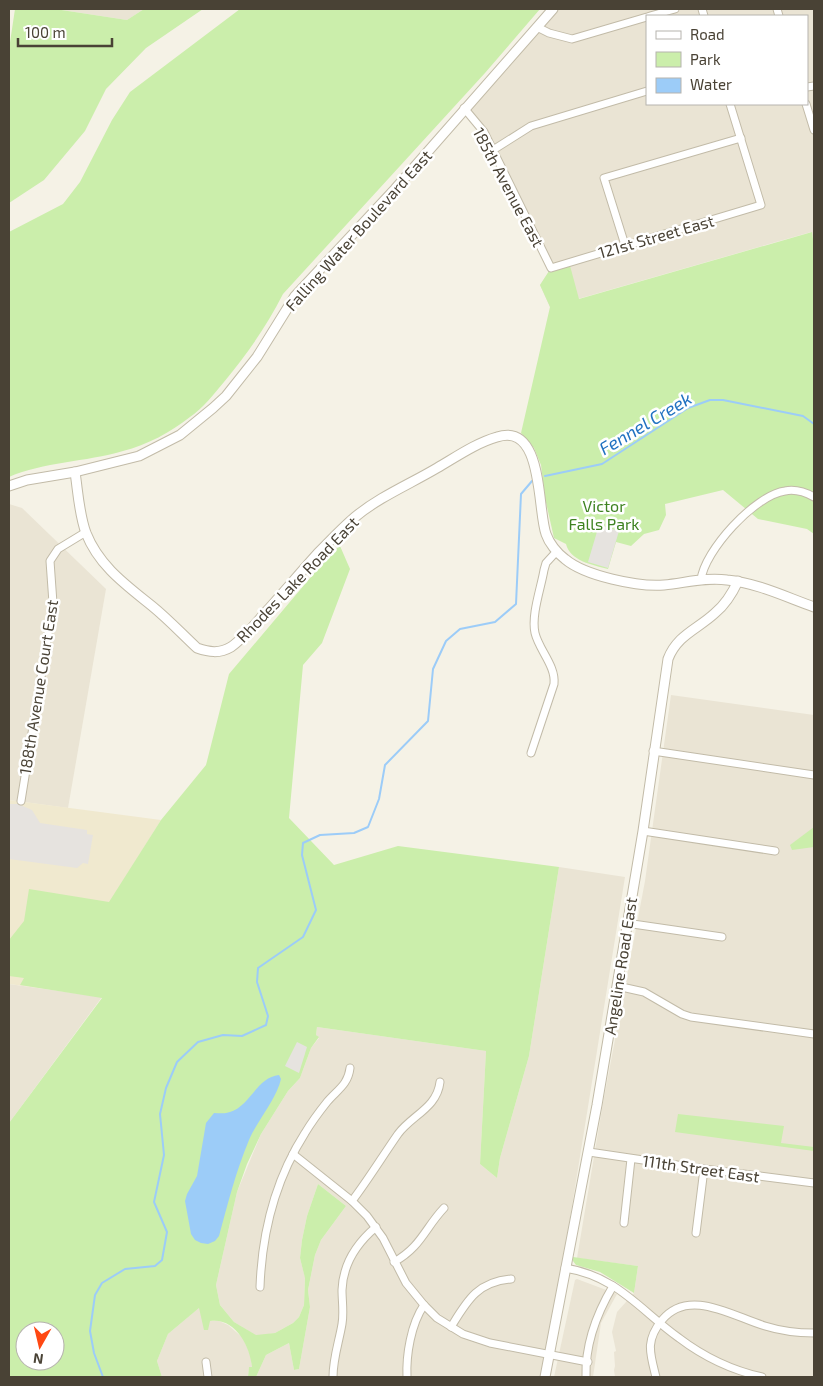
<svg xmlns="http://www.w3.org/2000/svg" width="823" height="1386" viewBox="0 0 823 1386" font-family="'Exo 2',sans-serif">
<style>
.residential{fill:#eae4d4;fill-rule:evenodd}
.education{fill:#f0e9cf}
.green{fill:#cbeeab;fill-rule:evenodd}
.parking{fill:#e6e3df}
.water{fill:#9cccf8}
.lines{fill:none;stroke-linecap:round;stroke-linejoin:round}
.stream{stroke:#9cccf8;stroke-width:2}
.minor-casing{stroke:#c2bba8;stroke-width:9}
.tertiary-casing{stroke:#c2bba8;stroke-width:11}
.minor{stroke:#fff;stroke-width:7}
.tertiary{stroke:#fff;stroke-width:9}
.labels{text-anchor:middle;dominant-baseline:central;stroke-width:5;stroke-linejoin:round;paint-order:stroke}
.street-label{font-size:16px;fill:#494235;stroke:#fff}
.park-label{font-size:16px;fill:#3e8221;stroke:#fff}
.water-label{font-size:18px;font-style:italic;fill:#2172c1;stroke:#fff}
</style>
<rect width="100%" height="100%" fill="#f5f2e6"/>
<!-- residential -->
<g class="residential">
<polygon points="55,9 144,9 127,20"/>
<path d="M553 9H814V240L813 239 811 232 550 307 540 285 551 268 484 132 464 108ZM647 16H807V104H647Z"/>
<polygon points="9,504 22,508 106,589 68,808 9,800"/>
<polygon points="671,695 814,715 814,1377 615,1377 614,1370 615,1366 614,1352 616,1351 612,1332 617,1312 634,1293 638,1266 577,1258 603,1103 645,881"/>
<polygon points="559,867 625,877 563,1262 540,1377 256,1377 266,1355 289,1343 294,1370 299,1369 310,1307 308,1290 315,1255 321,1240 346,1206 318,1184 307,1216 302,1240 300,1258 305,1277 304,1305 299,1317 293,1323 275,1333 257,1336 234,1322 220,1305 216,1285 237,1192 261,1134 288,1091 300,1078 311,1048 319,1038 316,1035 317,1027 486,1051 480,1164 497,1178 500,1158 529,1056"/>
<polygon points="9,984 102,997 9,1123"/>
<polygon points="577,1279 617,1294 601,1323 593,1377 554,1377 575,1280"/>
<polygon points="200,1307 210,1321 219,1321 228,1325 243,1338 251,1357 252,1368 249,1368 248,1377 162,1377 157,1361 168,1334"/>
</g>
<!-- education -->
<polygon class="education" points="9,800 161,820 55,990 9,984"/>
<!-- green -->
<g class="green">
<polygon points="15,9 55,9 127,20 144,9 203,9 146,48 106,89 85,131 44,180 9,203 9,49"/>
<path d="M240 9H540L485 73 283 294C266 327 248 353 224 382 214 394 203 408 190 417 171 432 147 445 123 451 86 462 43 462 9 477V232L63 204 80 182 112 120 130 92Z"/>
<path d="M812 232 813 239 814 240V534L807 529 758 519 723 490 665 504 666 515 659 530 644 534 631 546 616 542 608 569C593 565 570 561 566 544L554 538 545 498 541 465 534 448 521 433 550 307 540 285 551 268 569 262 579 299Z"/>
<path d="M340 546 350 569 322 643 303 665 289 818 334 865 398 846 559 867 529 1056 500 1158 497 1178 480 1164 486 1051 317 1027 316 1035 319 1037 311 1048 300 1078 288 1091 261 1134 247 1164 237 1192 216 1285 220 1305 234 1322 256 1335 275 1333 293 1323 299 1317 304 1305 305 1278 300 1258 302 1240 307 1216 318 1184 346 1206 321 1240 315 1255 308 1290 310 1307 299 1369 294 1370 289 1343 266 1355 256 1377H248L249 1367H252C250 1346 235 1317 210 1321L208 1330H204L199 1308 168 1334 157 1361 162 1377H9V1123L102 998 20 985 24 978 9 976V940L24 921 29 889 109 902 161 820 206 765 229 674 332 552ZM25 1331H55V1361H25Z"/>
<polygon points="814,827 814,847 792,850 790,845"/>
<polygon points="678,1114 784,1126 781,1143 814,1147 814,1151 675,1132"/>
<polygon points="573,1257 638,1266 634,1293 600,1272 576,1265 573,1261"/>
</g>
<!-- parking -->
<g class="parking">
<polygon points="599,525 619,531 608,568 588,562"/>
<polygon points="9,804 18,804 32,810 40,823 87,830 87,834 93,835 88,864 83,863 77,868 9,859"/>
<polygon points="297,1042 307,1047 299,1073 285,1066"/>
</g>
<!-- water -->
<path class="water" d="M279 1075 281 1079C277 1098 257 1121 249 1140 236 1171 228 1203 219 1236L215 1241 208 1244 201 1243 195 1240 191 1234 185 1201 187 1194 197 1176 206 1123 214 1113C219 1113 225 1114 230 1112 250 1106 257 1077 279 1075Z"/>
<g class="lines">
<!-- stream -->
<g class="stream">
<polyline points="545,476 602,464 688,408 710,400 723,400 803,416 814,424"/>
<polyline points="103,1377 94,1353 90,1331 95,1295 102,1283 125,1269 155,1266 162,1260 167,1232 154,1202 164,1155 160,1114 166,1088 177,1062 198,1042 223,1035 242,1036 266,1025 268,1016 257,982 258,968 303,937 316,910 302,855 303,843 320,835 354,833 368,827 379,799 385,765 428,721 433,669 446,641 460,629 495,622 516,604 521,494 532,481"/>
</g>
<defs>
<g id="minor">
<polyline points="702,9 704,16"/>
<polyline points="777,9 779,16"/>
<polyline points="650,16 675,9"/>
<polyline points="537,27 549,33 572,39 647,17"/>
<polyline points="807,87 814,86"/>
<polyline points="806,104 814,130"/>
<polyline points="464,108 484,132 551,268 761,205 730,104"/>
<polyline points="493,150 531,126 647,91"/>
<polyline points="625,245 604,178 741,138"/>
<path d="M701 580C704 551 755 495 785 491 795 489 805 492 814 497"/>
<polyline points="653,751 814,775"/>
<path d="M531 753 554 684C556 666 539 650 535 633 531 615 541 588 544 570L546 563 557 551"/>
<polyline points="21,801 53,603 50,561 58,549 86,532"/>
<polyline points="643,831 775,851"/>
<polyline points="626,923 722,937"/>
<polyline points="617,986 644,992 682,1014 691,1017 814,1034"/>
<polyline points="589,1152 704,1169 814,1183"/>
<polyline points="293,1154 352,1201 367,1216 383,1238 406,1283 424,1305 437,1318 463,1334 490,1343 588,1362"/>
<path d="M352 1201C368 1180 382 1157 398 1134 412 1115 437 1108 440 1082"/>
<polyline points="624,1223 631,1159"/>
<polyline points="696,1233 704,1169"/>
<path d="M394 1262C421 1247 425 1228 444 1208"/>
<path d="M565 1268C617 1276 640 1310 679 1338 704 1357 731 1370 762 1377"/>
<path d="M260 1287C262 1232 275 1180 305 1133 311 1123 319 1112 327 1102 337 1090 348 1085 350 1068"/>
<path d="M451 1327C467 1301 477 1282 511 1279"/>
<polyline points="206,1362 208,1377"/>
<path d="M333 1377C333 1358 339 1342 342 1324 344 1313 342 1301 342 1290 343 1264 357 1243 376 1227"/>
<path d="M407 1377C406 1355 411 1324 424 1305"/>
<path d="M586 1377C585 1345 597 1313 613 1286"/>
<path d="M656 1377C650 1353 645 1341 662 1320 689 1287 734 1317 765 1326 781 1331 798 1333 814 1333"/>
</g>
<g id="tertiary">
<path d="M75 472C78 492 79 514 86 533 99 566 126 585 152 606 168 619 182 634 197 648 209 652 219 654 231 647 244 638 255 624 265 613 283 593 300 573 318 553 330 541 342 528 355 517 379 497 410 484 437 468 456 457 476 443 497 437 544 422 537 509 546 534 549 543 557 553 565 559 585 576 638 587 664 585 685 583 706 577 727 580 757 583 786 597 814 607"/>
<polyline points="9,486 27,480 75,472 139,456 180,435 213,408 226,396 257,357 295,296 395,189 553,9"/>
<path d="M545 1377 597 1105 643 831 668 659C677 635 698 629 715 613 726 604 732 594 738 581"/>
</g>
</defs>
<!-- minor casing -->
<use href="#minor" class="minor-casing"/>
<!-- tertiary casing -->
<use href="#tertiary" class="tertiary-casing"/>
<!-- minor -->
<use href="#minor" class="minor"/>
<!-- tertiary -->
<use href="#tertiary" class="tertiary"/>
</g>
<g class="labels">
<!-- street labels -->
<g class="street-label">
<text transform="translate(509 187) rotate(62)">185th Avenue East</text>
<text transform="translate(358 230) rotate(-48)">Falling Water Boulevard East</text>
<text transform="translate(656 236) rotate(-16)">121st Street East</text>
<text transform="translate(297 579) rotate(-46)">Rhodes Lake Road East</text>
<text transform="translate(38 687) rotate(-81)">188th Avenue Court East</text>
<text transform="translate(620 966) rotate(-81)">Angeline Road East</text>
<text transform="translate(701 1168) rotate(8)">111th Street East</text>
</g>
<!-- park labels -->
<g class="park-label">
<text x="604" y="505">Victor<tspan x="604" dy="18">Falls Park</tspan></text>
</g>
<!-- water labels -->
<g class="water-label">
<text transform="translate(645 423) rotate(-31)">Fennel Creek</text>
</g>
</g>
<!-- border -->
<rect width="823" height="1386" fill="none" stroke="#494235" stroke-width="20"/>
<!-- legend -->
<rect x="646" y="15" width="162" height="90" fill="#ffffff" stroke="#b6b3ae"/>
<rect x="656" y="31" width="25" height="8" fill="#ffffff" stroke="#b6b3ae"/>
<text x="690" y="40" font-size="15" fill="#494235">Road</text>
<rect x="656" y="52" width="25" height="15" fill="#cbeeab" stroke="#b6b3ae"/>
<text x="690" y="65" font-size="15" fill="#494235">Park</text>
<rect x="656" y="78" width="25" height="15" fill="#9cccf8" stroke="#b6b3ae"/>
<text x="690" y="90" font-size="15" fill="#494235">Water</text>
<!-- north arrow -->
<g transform="translate(40 1346) rotate(188)"><circle r="24" fill="#ffffff" stroke="#b6b3ae"/>
<path d="M0-4L9 19L0 12L-9 19Z" fill="#ff4813"/>
<text y="-8" font-size="14" font-weight="bold" text-anchor="middle" fill="#494235">N</text>
</g>
<!-- scale -->
<path d="M18 38v8h94v-8" fill="none" stroke="#494235" stroke-width="2.5"/>
<text x="25" y="38" font-size="15" fill="#494235" stroke="#ffffff" stroke-width="4" paint-order="stroke">100 m</text>
</svg>
